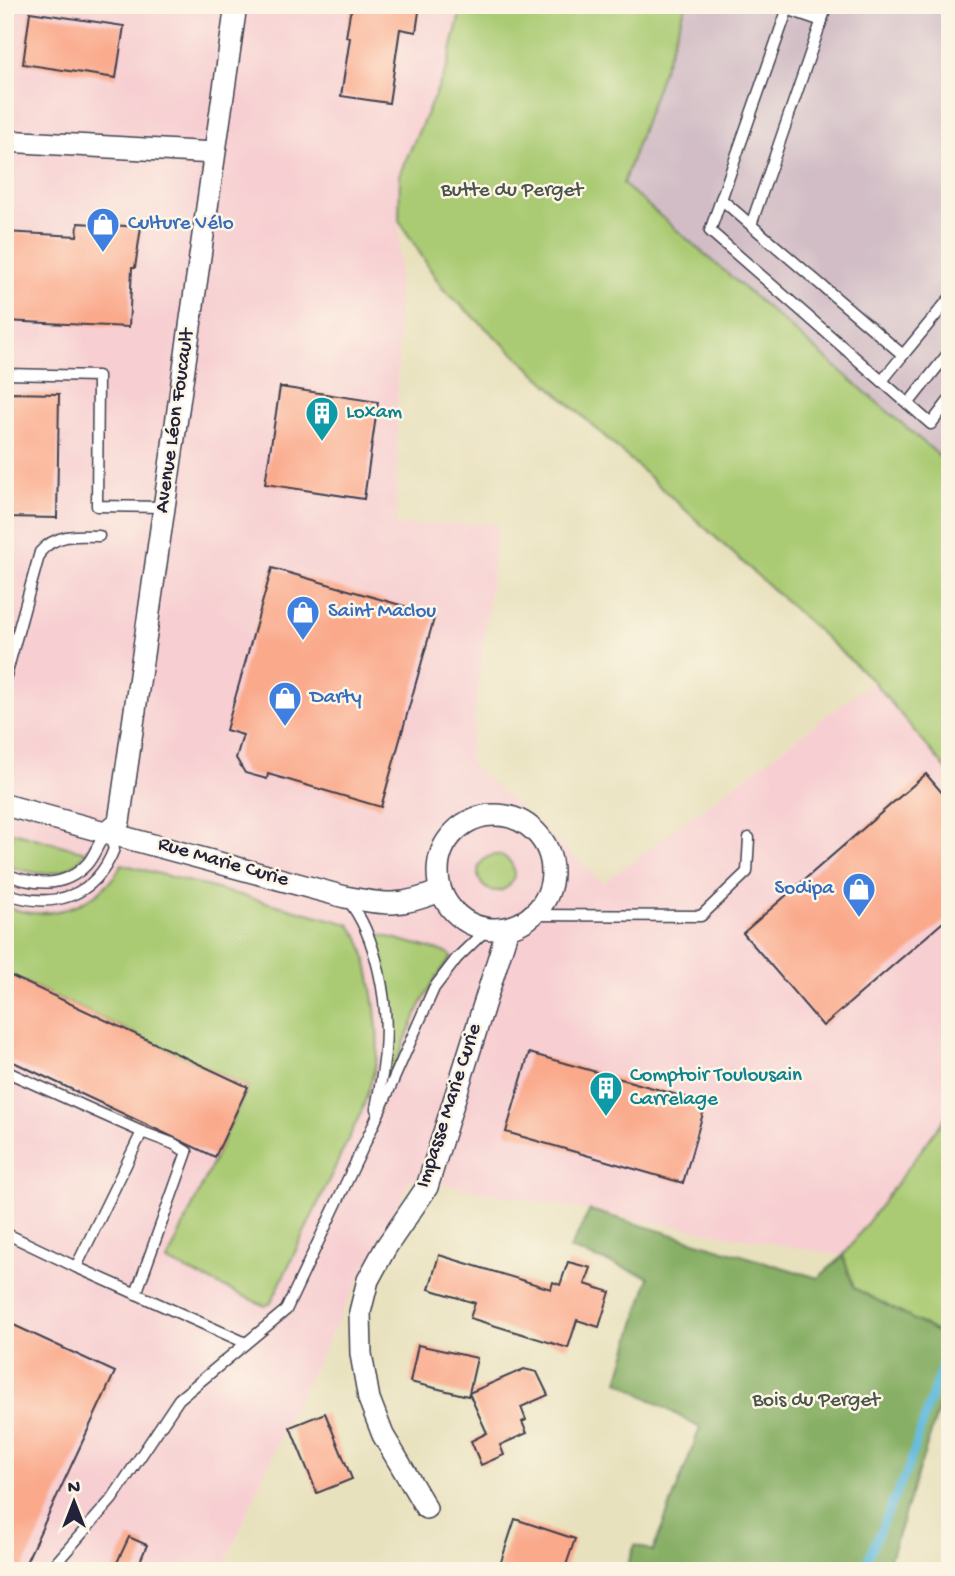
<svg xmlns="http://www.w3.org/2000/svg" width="955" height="1576" viewBox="0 0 955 1576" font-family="'Gochi Hand',sans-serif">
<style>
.built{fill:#f7cfd2}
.industrial{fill:#d2bdc6}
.green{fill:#aacb73;stroke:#667657;stroke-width:2}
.forest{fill:#87af65;stroke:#546850;stroke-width:2}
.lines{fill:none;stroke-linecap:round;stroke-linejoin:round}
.stream{stroke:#5fbadd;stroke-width:8}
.building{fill:#faa98b}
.lane-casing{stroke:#403f4e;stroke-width:13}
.street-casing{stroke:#403f4e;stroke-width:24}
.lane{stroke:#fff;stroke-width:10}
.street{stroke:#fff;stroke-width:21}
.labels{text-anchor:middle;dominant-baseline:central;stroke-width:5;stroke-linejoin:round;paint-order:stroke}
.park-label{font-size:21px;fill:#4b554c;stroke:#fcf5e5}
.shop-label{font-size:21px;fill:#366cbe;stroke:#fcf5e5;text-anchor:start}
.culture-label{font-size:21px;fill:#0d838f;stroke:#fcf5e5;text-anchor:start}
.street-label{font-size:21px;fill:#22223b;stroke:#fcf5e5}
</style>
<rect width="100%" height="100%" fill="#fcf5e5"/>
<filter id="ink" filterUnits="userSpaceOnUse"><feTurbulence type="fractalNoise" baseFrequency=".0143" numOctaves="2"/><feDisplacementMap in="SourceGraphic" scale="14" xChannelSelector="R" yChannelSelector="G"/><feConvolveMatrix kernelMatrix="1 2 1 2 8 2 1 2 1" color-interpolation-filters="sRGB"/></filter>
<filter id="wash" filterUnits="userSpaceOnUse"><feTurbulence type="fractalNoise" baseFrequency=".00686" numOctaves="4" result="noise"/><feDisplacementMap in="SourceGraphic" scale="28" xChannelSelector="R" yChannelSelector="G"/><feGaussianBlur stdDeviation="1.57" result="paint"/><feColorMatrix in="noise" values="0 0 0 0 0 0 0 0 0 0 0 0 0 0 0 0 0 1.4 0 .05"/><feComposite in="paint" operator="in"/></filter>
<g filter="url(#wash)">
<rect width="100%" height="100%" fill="#e8e1bd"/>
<!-- built -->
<polygon class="built" points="5,5 462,5 447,68 400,173 396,525 498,523 469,762 603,883 873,681 950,774 950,1111 843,1256 411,1179 287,1421 222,1571 5,1571"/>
<!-- industrial -->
<polygon class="industrial" points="686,5 950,5 950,465 623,184"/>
<!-- green -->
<g class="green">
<polygon points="462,5 686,5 623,184 950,465 950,774 873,681 442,288 399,220 400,173 447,68"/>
<path d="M5 830 86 852C67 881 34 875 5 865Z"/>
<circle cx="496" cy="873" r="18"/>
<path d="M122 864 349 924C352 929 356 933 359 938 370 963 380 1030 377 1057 374 1075 368 1093 362 1110L271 1303 265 1306 167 1261 248 1087 5 973V907C14 909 24 913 33 913 69 915 105 896 122 864Z"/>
<path d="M374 933 448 953 452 957C421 993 407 1037 389 1081 389 1066 392 1048 392 1031 392 997 384 965 374 933Z"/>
<polygon points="950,1111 950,1339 854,1288 843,1256"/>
</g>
<!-- forest -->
<polygon class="forest" points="590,1210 818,1278 843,1256 854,1288 950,1339 950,1374 886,1571 625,1571 635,1545 653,1551 700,1428 618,1381 649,1277 570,1249"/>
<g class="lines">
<!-- stream -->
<polyline class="stream" points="862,1571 909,1466 950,1338"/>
</g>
<g id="blocks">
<!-- building -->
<g class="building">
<polygon points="354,5 420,5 416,32 400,29 389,103 341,96 350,38 346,37 350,13"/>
<polygon points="30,12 124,26 116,78 23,64"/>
<polygon points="78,223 141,227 135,268 132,268 129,327 5,321 5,232 77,236"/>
<polygon points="280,387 378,402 364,499 265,484"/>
<polygon points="8,393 59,394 57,518 6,517"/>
<polygon points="272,568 435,615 381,807 268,774 267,779 245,773 236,758 243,735 226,730"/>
<polygon points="926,774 950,802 950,916 823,1026 743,933"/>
<polygon points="5,973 248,1087 215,1157 5,1058"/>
<polygon points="529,1053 706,1103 683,1183 506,1132"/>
<polygon points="439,1255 551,1289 553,1282 560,1285 568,1262 591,1268 585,1284 610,1292 599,1327 577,1320 568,1348 470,1318 475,1303 429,1289"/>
<polygon points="5,1321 115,1372 22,1571 5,1571"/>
<polygon points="418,1345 477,1358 469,1393 524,1369 537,1372 548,1395 521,1407 526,1420 522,1422 527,1433 500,1445 504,1455 481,1465 471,1441 487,1433 469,1393 468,1396 410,1382"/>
<polygon points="325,1413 352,1479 317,1493 290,1427"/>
<polygon points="515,1519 575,1539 564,1571 498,1571"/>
<polygon points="129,1537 147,1545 136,1571 113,1571"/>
</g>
</g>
</g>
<g filter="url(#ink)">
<use href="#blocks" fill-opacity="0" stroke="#403f4e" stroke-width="2"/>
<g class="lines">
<defs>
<g id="lane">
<polyline points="789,5 710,231 931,424 950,399"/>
<polyline points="827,5 751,225 903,355 950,298"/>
<polyline points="787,9 822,21"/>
<polyline points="721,199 751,225"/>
<polyline points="5,374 98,376 97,506 163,507"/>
<polyline points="882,381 903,355"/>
<polyline points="908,404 950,351"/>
<path d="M5 679 40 552C56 534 76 535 99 536"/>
<path d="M5 874C34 885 64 889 87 864 96 854 98 841 108 831L114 849C95 898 52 910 5 893"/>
<path d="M347 899C377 935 389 1004 385 1050 384 1070 379 1090 376 1109"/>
<polyline points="534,915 701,916 747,872 749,838"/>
<polyline points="5,1071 142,1132 76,1267 5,1233"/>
<polyline points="76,1267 246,1343"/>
<polyline points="136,1294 187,1152 174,1144 142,1132"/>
<polyline points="49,1571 112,1499 179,1399 286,1310 373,1126 434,988 457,958 487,929"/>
</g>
<g id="street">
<polyline points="5,141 214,153"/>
<path d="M5 805 345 897C386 905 401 907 440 891"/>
<circle cx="495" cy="872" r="57"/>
<polyline points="108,831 119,822 236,5"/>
<polyline points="426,1508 383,1435 369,1399 361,1354 360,1312 368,1280 386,1247 427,1187 508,928"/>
</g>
</defs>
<!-- lane casing -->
<use href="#lane" class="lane-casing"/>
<!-- street casing -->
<use href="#street" class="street-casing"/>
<!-- lane -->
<use href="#lane" class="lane"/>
<!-- street -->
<use href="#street" class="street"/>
</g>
</g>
<!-- icons -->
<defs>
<symbol id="shop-pin" viewBox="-11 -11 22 30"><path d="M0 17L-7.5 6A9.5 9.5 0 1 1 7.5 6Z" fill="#3f7fe0" stroke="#fcf5e5"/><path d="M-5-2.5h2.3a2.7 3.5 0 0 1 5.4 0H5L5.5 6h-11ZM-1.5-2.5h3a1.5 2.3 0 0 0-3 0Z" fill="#fff"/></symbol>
<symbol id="building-pin" viewBox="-11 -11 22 30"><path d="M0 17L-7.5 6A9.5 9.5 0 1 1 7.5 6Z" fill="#0f9aa8" stroke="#fcf5e5"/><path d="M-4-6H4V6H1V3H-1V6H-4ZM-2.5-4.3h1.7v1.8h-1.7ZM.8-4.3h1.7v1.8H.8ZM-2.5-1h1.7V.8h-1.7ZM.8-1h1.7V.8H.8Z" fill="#fff"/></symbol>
</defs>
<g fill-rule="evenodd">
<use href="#shop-pin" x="84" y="205" width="38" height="52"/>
<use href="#building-pin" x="303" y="394" width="38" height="52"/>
<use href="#shop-pin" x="284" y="593" width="38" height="52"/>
<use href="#shop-pin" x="266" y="679" width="38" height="52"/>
<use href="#shop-pin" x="840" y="870" width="38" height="52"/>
<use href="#building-pin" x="587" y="1069" width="38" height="52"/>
</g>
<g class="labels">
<!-- park labels -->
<g class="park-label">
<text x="512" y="191">Butte du Perget</text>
<text x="816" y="1401">Bois du Perget</text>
</g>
<!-- shop labels -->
<g class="shop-label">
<text x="128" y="224">Culture Vélo</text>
<text x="328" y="612">Saint Maclou</text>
<text x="310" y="698">Darty</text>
<text x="834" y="889" text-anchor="end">Sodipa</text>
</g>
<!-- culture labels -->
<g class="culture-label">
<text x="346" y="413">Loxam</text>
<text x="630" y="1076">Comptoir Toulousain<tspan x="630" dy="24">Carrelage</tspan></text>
</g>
<!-- street labels -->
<g class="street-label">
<text transform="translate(176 421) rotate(-82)">Avenue Léon Foucault</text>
<text transform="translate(223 863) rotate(16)">Rue Marie Curie</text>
<text transform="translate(450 1106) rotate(-72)">Impasse Marie Curie</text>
</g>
</g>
<!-- margin -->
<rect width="955" height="1576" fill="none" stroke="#fcf5e5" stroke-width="28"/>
<!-- north arrow -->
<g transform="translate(74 1502)" stroke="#fcf5e5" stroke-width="5" paint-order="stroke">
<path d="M0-5L12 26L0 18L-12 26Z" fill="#22223b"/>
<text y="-10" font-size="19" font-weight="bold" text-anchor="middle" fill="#22223b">N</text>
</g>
</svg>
